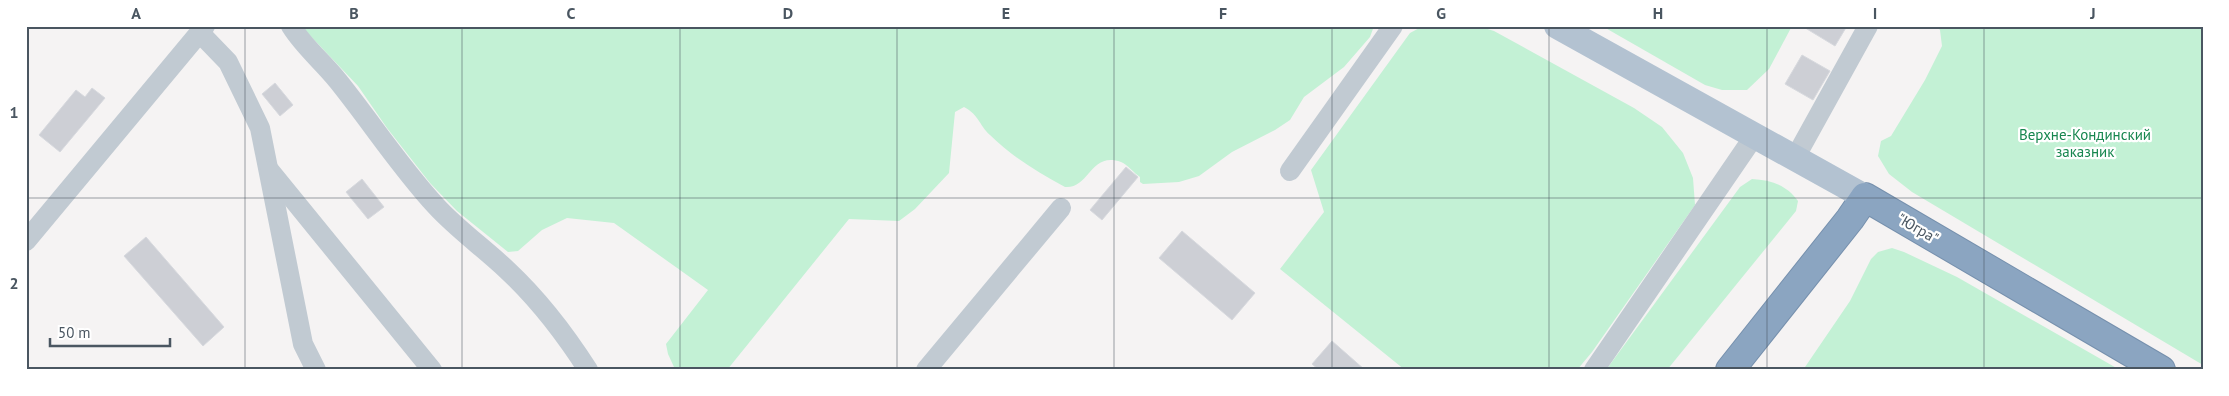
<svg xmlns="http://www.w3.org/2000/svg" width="2229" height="396" viewBox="0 0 2229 396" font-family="'PT Sans',sans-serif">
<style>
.green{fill:#c3f1d5}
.building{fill:#cdcfd5;stroke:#d7d9de}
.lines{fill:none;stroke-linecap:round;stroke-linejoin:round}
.highway-casing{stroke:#7690ad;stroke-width:30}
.minor{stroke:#c1cad2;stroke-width:20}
.major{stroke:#b3c2d1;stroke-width:26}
.highway{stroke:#8ba5c1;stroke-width:28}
.grid{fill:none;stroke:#4a5661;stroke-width:1;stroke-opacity:0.55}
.labels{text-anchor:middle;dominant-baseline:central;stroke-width:4.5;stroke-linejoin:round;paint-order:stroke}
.park-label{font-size:15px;fill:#17864f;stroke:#fff}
.street-label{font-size:15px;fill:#4a5661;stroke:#fff}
.neatline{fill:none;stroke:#4a5661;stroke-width:2}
.grid-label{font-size:16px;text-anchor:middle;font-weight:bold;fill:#4a5661}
</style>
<rect width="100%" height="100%" fill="#f5f3f3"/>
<!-- green -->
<g class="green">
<path d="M301 26H1374L1370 37 1344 67 1304 97 1290 120 1275 130 1232 152 1199 176 1179 182 1143 184 1140 182V177C1134 173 1128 165 1121 162 1090 151 1090 189 1065 187 1038 172 1012 157 990 135 979 125 979 115 964 107L955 112 949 173 915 209 899 221 849 219 727 370H673L674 367 668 354 666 344 708 290 614 223 567 218 542 230 518 251 508 252 457 211 430 183 387 128 358 86Z"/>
<polygon points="1423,26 1478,26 1494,31 1634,108 1662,127 1683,153 1693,178 1695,205 1592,352 1577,370 1405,370 1280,269 1324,212 1311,170 1410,33"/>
<polygon points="1602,26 1792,26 1769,69 1747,90 1722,90 1705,85"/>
<polygon points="1937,26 2203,26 2203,365 1912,192 1889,174 1878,156 1881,141 1891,136 1925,80 1942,46 1940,30"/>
<path d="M1752 179C1771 180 1787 185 1798 201L1796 211 1667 370H1606L1740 187Z"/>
<polygon points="1892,248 1904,252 1957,277 2120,370 1803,370 1850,301 1871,259 1878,252"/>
</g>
<!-- building -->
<g class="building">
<polygon points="1802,26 1847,26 1835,46"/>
<polygon points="1802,55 1830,71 1813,100 1785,84"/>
<polygon points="275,83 293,105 280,116 262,94"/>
<polygon points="92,88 105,98 60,152 39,135 76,90 85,97"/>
<polygon points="1126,167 1138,177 1102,220 1090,210"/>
<polygon points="362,179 384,207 368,219 346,192"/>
<polygon points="1182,231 1255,293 1232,320 1159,258"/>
<polygon points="146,237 224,327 203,346 124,256"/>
<polygon points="1332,341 1365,370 1319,370 1312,364"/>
</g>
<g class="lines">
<defs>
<polyline id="highway" points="1730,370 1850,219 1865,197 2161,370"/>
</defs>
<!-- highway casing -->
<use href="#highway" class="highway-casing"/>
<!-- minor -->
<g class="minor">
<path d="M291 26C304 47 323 62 338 81 371 122 400 167 436 206 458 230 484 248 507 270 538 299 565 334 588 370"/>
<polyline points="200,33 228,62 260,128 303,344 316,370"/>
<polyline points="1795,158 1868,26"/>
<polyline points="270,171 432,370"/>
<polyline points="1290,171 1393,26"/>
<polyline points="26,241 205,26"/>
<polyline points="926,370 1061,208"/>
<polyline points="1594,370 1755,135"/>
</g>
<!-- major -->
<polyline class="major" points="1557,26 1865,197"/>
<!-- highway -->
<use href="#highway" class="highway"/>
</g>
<!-- grid -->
<path class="grid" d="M245 26V370M462 26V370M680 26V370M897 26V370M1114 26V370M1332 26V370M1549 26V370M1767 26V370M1984 26V370M26 198H2203"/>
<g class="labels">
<!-- park labels -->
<g class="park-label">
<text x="2085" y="134">Верхне-Кондинский<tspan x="2085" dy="17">заказник</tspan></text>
</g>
<!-- street labels -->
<g class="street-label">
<text transform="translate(1918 228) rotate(30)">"Югра"</text>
</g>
</g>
<!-- border -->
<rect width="2229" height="396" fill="none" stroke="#ffffff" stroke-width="55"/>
<!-- scale -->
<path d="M50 338v8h120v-8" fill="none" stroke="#4a5661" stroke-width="2.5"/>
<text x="58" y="338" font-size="15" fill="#4a5661" stroke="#ffffff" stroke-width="4" paint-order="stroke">50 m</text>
<rect x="28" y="28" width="2174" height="340" class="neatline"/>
<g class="grid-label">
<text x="136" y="19">A</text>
<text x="354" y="19">B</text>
<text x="571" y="19">C</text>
<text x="788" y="19">D</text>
<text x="1006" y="19">E</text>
<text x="1223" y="19">F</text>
<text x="1441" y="19">G</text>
<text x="1658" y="19">H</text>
<text x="1875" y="19">I</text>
<text x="2093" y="19">J</text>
<text x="14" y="118">1</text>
<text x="14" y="289">2</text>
</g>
</svg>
